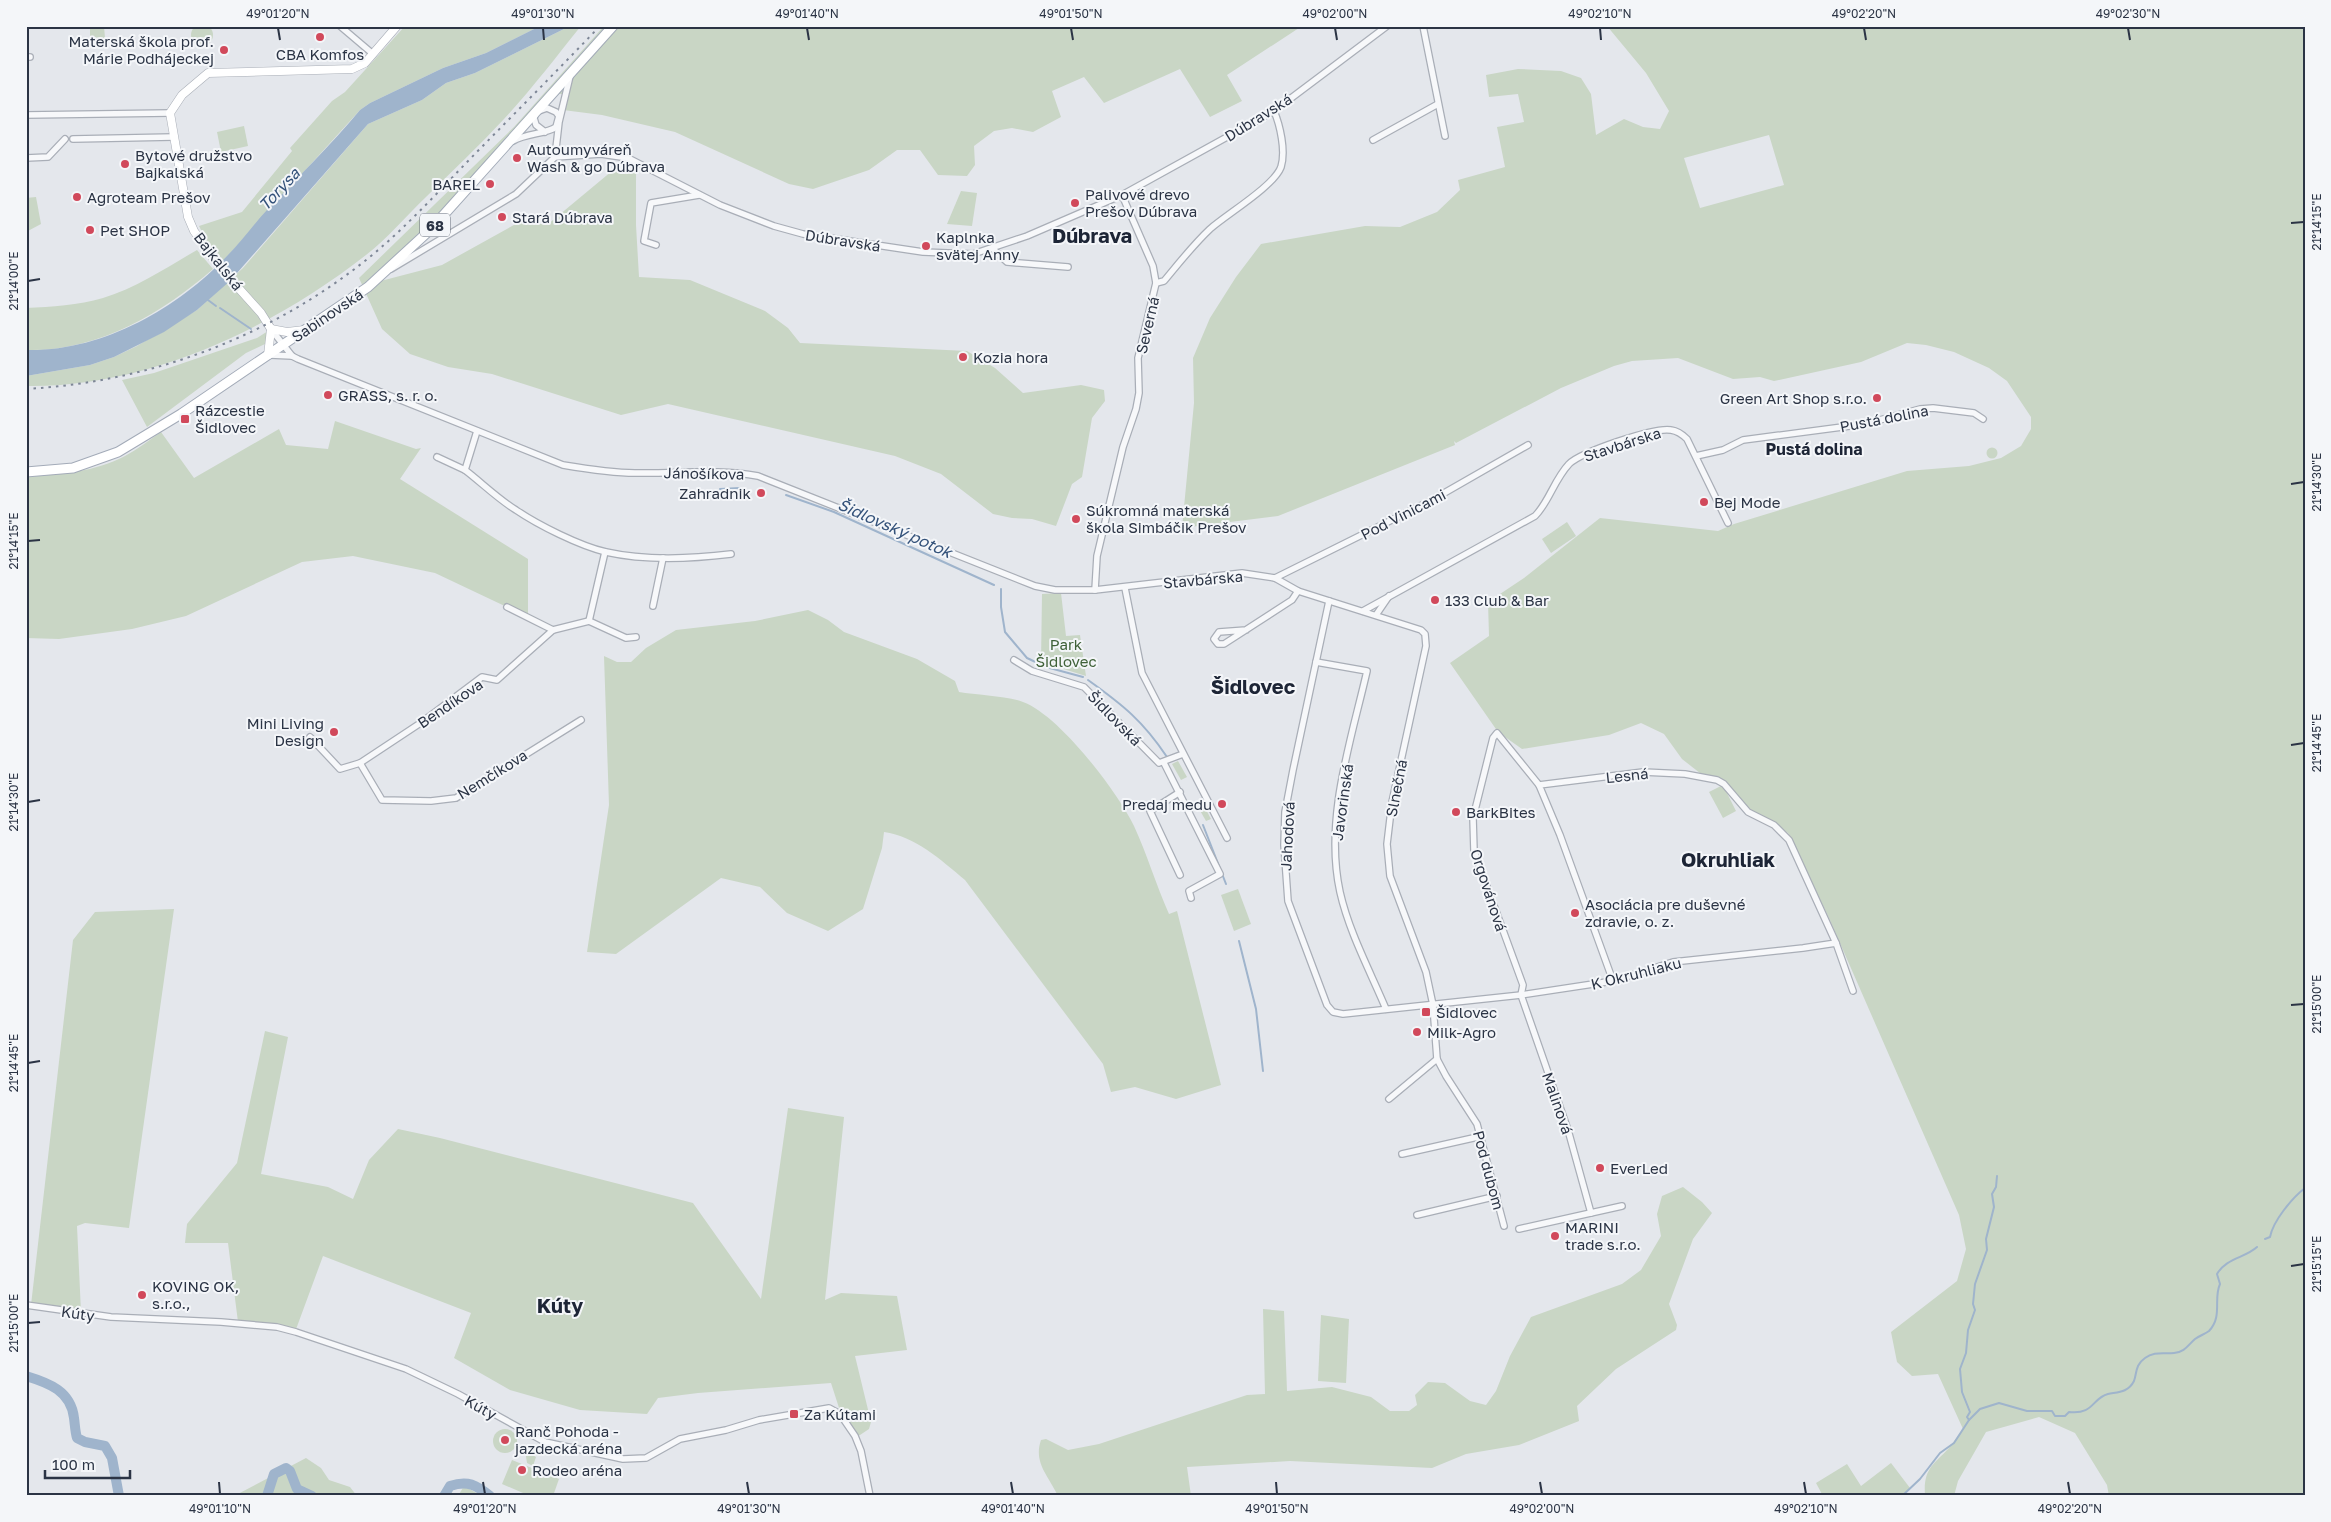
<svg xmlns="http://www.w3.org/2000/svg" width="2331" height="1522" viewBox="0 0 2331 1522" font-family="'Golos Text',sans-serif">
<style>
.green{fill:#c9d6c5;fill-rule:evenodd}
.water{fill:#9fb4cc}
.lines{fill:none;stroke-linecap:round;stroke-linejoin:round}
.stream{stroke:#9fb4cc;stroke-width:2}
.river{stroke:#9fb4cc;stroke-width:10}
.street-casing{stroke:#a9aeb7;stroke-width:8}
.secondary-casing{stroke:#a9aeb7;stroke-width:9}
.primary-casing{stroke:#a3abb8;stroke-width:11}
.street{stroke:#f7f8fa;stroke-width:5.5}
.secondary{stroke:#fff;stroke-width:8}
.primary{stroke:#fff;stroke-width:9}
.rail{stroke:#7d8696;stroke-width:2;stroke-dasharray:2.5 5;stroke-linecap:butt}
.ticks{fill:none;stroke:#2b3445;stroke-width:2}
.poi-dot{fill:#d1495b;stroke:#f4f6f9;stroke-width:2}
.labels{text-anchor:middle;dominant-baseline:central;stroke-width:4;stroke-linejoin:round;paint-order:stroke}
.shield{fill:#f4f6f9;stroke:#676e7b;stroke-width:1}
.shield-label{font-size:14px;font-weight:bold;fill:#2b3445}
.poi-label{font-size:15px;fill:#2b3445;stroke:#f4f6f9;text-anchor:start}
.street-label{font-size:15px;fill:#2b3445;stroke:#f4f6f9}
.park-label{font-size:15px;fill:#3f6138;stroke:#f4f6f9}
.water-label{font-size:16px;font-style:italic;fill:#34527a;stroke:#f4f6f9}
.neighbourhood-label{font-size:16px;font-weight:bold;fill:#1d2536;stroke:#f4f6f9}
.district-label{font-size:20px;font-weight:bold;fill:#1d2536;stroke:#f4f6f9}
.neatline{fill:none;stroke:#2b3445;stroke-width:2}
.ticks-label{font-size:12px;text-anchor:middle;fill:#2b3445}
</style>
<rect width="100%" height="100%" fill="#e4e7ec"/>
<!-- green -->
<g class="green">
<circle cx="202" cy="35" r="11"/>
<polygon points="90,26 104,26 105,38 90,38"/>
<polygon points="405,26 540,26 486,53 443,68 370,103 360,110 223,261 207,242 199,226 242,212 292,151 290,148 332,101 345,92"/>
<path d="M570 26H581C556 57 531 90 504 119 479 146 452 171 426 197 406 216 388 238 366 255 273 328 147 388 26 386V376L90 365 114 357 137 346 197 310 243 268 368 124 422 100 446 83 475 73Z"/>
<polygon points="604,26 1302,26 1227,75 1242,101 1210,117 1180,69 1104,103 1084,77 1052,91 1061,117 1033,132 1012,128 994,131 974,146 975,165 967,176 938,175 920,150 897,150 869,170 813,189 789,184 675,132 602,115 563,110 566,94 550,94 422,233 373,283 442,265 521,221 547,225 618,166 636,173 636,225 639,277 690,280 765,311 788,328 800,343 967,351 995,368 1023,393 1081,385 1104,390 1105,401 1092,418 1082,477 1072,484 1056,526 1032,519 1012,518 993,514 941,474 895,456 668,404 621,415 492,374 448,367 410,354 382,329 359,278 514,127"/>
<path d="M1607 26H2305V1496H2109L2107 1485 2075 1433 2039 1417 1986 1432 1958 1481 1954 1496H1925C1923 1469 1933 1465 1949 1448 1954 1442 1958 1435 1963 1429L1938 1374 1912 1376 1897 1362 1891 1332 1957 1281 1966 1249 1959 1215 1829 918 1788 833 1778 826 1749 811 1725 783 1705 777 1682 759 1664 734 1641 723 1609 735 1522 749 1498 732 1450 663 1489 636 1488 602 1524 578 1600 518 1718 531 1734 524 1907 471 1969 466 2001 458 2021 446 2031 429V417L2007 381 1989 368 1954 352 1926 345 1907 343 1861 362 1774 381 1760 377 1733 379 1678 358 1632 361 1614 366 1561 388 1456 443 1454 441 1455 445 1278 516 1182 528 1194 403 1193 358 1210 318 1236 277 1261 244 1365 226 1400 227 1437 212 1460 190 1458 180 1505 167 1497 127 1524 122 1518 94 1489 97 1486 75 1518 69 1561 71 1581 78 1591 94 1596 135 1624 119 1643 127 1660 129 1669 111 1646 73ZM1769 135 1784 185 1700 208 1684 158Z"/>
<polygon points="244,126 248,146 221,152 217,132"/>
<polygon points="961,191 977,193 972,226 947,224"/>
<polygon points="36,197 41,224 26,232 26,198"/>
<path d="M197 250 213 269C161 314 97 352 26 350V308C52 307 78 305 103 298 137 288 167 267 197 250Z"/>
<polygon points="268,331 265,344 246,353 147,427 122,380 154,373 257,338"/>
<path d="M335 421 416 449 421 448 400 479 528 559V617L435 573 353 556 302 562 186 616 132 629 59 639 26 638V477C59 474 96 472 125 456 138 449 149 440 161 432L194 478 279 429 286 445 328 449Z"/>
<circle cx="1992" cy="453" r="5.5"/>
<polygon points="1567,522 1576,536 1551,553 1542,539"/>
<polygon points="1061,593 1066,636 1080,635 1086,676 1041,662 1042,594"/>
<path d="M808 610 828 620 844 632 917 659 955 681 959 692C976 695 1008 696 1023 702 1059 715 1117 791 1134 826 1147 854 1156 885 1169 914L1177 911 1221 1085 1176 1099 1135 1087 1111 1092 1103 1064 965 880C941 860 915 836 884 832L882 848 863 909 828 931 787 913 760 887 721 878 616 954 587 952 609 805 604 656 617 662H631L646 648 676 630 755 621Z"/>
<polygon points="1178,761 1187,777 1181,780 1172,764"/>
<polygon points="1723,785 1736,811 1723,818 1709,792"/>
<polygon points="1203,804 1211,819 1206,821 1198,807"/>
<polygon points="1238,889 1251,924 1234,931 1221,895"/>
<polygon points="174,909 129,1228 85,1223 77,1226 81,1312 31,1305 73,940 95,912"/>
<polygon points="265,1031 288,1037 261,1174 328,1187 353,1199 369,1160 398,1129 440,1138 693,1203 761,1299 788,1108 844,1117 825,1300 841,1293 897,1296 907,1350 855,1356 871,1422 869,1429 857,1437 841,1414 831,1383 698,1393 658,1398 647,1414 580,1410 510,1390 454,1358 471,1313 323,1256 295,1332 238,1322 228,1243 185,1243 187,1224 237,1163"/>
<path d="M1683 1187 1702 1202 1712 1213 1693 1239 1669 1304 1677 1325 1676 1330 1616 1369 1577 1406 1579 1421 1519 1445 1466 1454 1432 1468 1290 1461 1187 1467 1191 1496H1058C1049 1476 1033 1463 1041 1440L1046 1439 1068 1450 1099 1444 1247 1395 1265 1394 1263 1309 1284 1311 1287 1391 1332 1387 1371 1397 1390 1411H1409L1417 1405 1415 1395 1428 1382 1445 1383 1470 1401 1486 1405 1496 1391 1510 1356 1531 1317 1622 1284 1641 1270 1661 1236 1657 1214 1662 1196Z"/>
<polygon points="1321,1315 1349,1319 1346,1383 1318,1381"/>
<circle cx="505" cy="1441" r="12"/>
<polygon points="525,1450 536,1457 533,1466 527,1463"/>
<polygon points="306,1458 321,1468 329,1480 350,1487 357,1496 234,1496"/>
<polygon points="512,1460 559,1479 553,1496 530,1496 502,1484"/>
<polygon points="1891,1463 1910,1488 1901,1496 1823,1496 1816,1483 1847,1464 1861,1486"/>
<polygon points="464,1486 482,1496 458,1496"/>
</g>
<!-- water -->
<path class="water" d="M540 26H570L475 73 446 83 422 100 368 124 230 281 197 310 164 332 114 357 90 365 26 376V350C101 352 177 309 227 256 241 242 253 225 267 210 298 177 331 145 360 110L370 103 443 68 486 53Z"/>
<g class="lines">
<!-- stream -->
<g class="stream">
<polyline points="208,300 216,306"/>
<polyline points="220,308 251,329"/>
<polyline points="720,489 740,488"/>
<polyline points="786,495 834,512 994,585"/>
<polyline points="684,498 712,491"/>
<polyline points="1001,589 1001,607 1005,632 1027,658 1046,667 1083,677"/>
<path d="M1088 680C1123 705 1143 721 1167 757"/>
<polyline points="1203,825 1226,884"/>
<polyline points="1239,941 1256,1009 1263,1071"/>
<path d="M2265 1239 2270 1237C2273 1221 2292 1198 2305 1188"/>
<polyline points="1969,1420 1967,1417 1970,1412 1962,1392 1960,1369 1966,1353 1968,1330 1975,1310 1973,1304 1975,1284 1987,1250 1986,1239 1994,1207 1992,1194 1996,1187 1997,1176"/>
<polyline points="1342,1496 1359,1494 1372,1496"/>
<path d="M1902 1496 1920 1479 1940 1453 1954 1443 1969 1420 1980 1409 1999 1403 2027 1411H2052L2055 1416H2065L2069 1412C2094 1415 2092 1398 2108 1394 2117 1392 2128 1393 2134 1381 2137 1373 2135 1365 2145 1358 2154 1351 2163 1354 2174 1353 2185 1352 2188 1345 2195 1339 2199 1336 2205 1334 2209 1331 2223 1316 2213 1299 2220 1284L2217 1274C2226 1258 2245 1258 2257 1247"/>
</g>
<!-- river -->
<g class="river">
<path d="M26 1376C49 1383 71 1391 74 1418 75 1425 75 1431 77 1438L85 1442 105 1446 112 1458 119 1496"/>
<polyline points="267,1496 274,1474 286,1468 290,1471 297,1489 312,1496"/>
<path d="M444 1496 450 1486C468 1480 476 1485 490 1496"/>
</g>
<defs>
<g id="street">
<polyline points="340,26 373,54"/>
<polyline points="1423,26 1445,136"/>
<polyline points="26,57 30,57"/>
<polyline points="26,115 170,113"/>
<polyline points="73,139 173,137"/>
<polyline points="1373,140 1438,104"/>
<path d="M513 141C526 133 547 134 556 127L559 116 556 112 547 108 536 112 534 118 536 125 545 132"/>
<polyline points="555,157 559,122 570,76"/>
<polyline points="26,158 48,157 65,139"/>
<polyline points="656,245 644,241 651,203 699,195"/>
<polyline points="993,249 1007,262 1068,267"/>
<polyline points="391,269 516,194 555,157 601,154 628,158 720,205 774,226 803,234 923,252 973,254 1027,236 1122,195 1274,111 1387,26"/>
<path d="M1156 283 1164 281C1179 263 1193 245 1210 229 1227 214 1274 186 1281 167 1286 151 1280 125 1274 111"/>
<path d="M271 329 292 356 298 359 563 465C587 469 611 473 635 473 677 474 717 468 758 476L1035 586 1055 590H1095L1242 573 1275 578 1298 591 1421 630 1425 634 1426 646 1392 802 1387 844 1390 876 1426 972 1433 1005 1437 1059 1446 1076 1477 1124 1504 1226"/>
<polyline points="270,355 292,356"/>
<path d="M477 431 465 470C482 483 498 499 516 510 538 525 580 546 606 552 646 561 690 559 731 554"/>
<polyline points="1696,456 1723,450 1743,440 1865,424 1920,409 1933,408 1974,413 1983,419"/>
<polyline points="437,457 465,470"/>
<polyline points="1275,578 1432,500 1528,445"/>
<polyline points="1125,588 1142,673 1227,838"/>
<polyline points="1095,590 1097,556 1123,447 1136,409 1139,393 1138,358 1156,283 1153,266 1122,195"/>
<polyline points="1329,601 1293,770 1285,812 1284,845 1288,901 1327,1005 1333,1012 1343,1014 1521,995 1613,981 1673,962 1803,948 1836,943 1853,991"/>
<polyline points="653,606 663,558"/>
<polyline points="507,607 553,630"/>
<path d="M1363 611 1535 516C1549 502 1554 480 1569 464 1581 452 1654 427 1671 430 1678 431 1682 434 1687 439L1728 523"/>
<polyline points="1376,615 1389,596"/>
<polyline points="589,621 605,552"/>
<polyline points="1246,630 1219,632 1214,639 1218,644 1224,644 1292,600 1298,591"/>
<polyline points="1014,660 1032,671 1084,687 1159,763 1183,754"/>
<path d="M1316 662 1367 671C1351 741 1324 819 1340 892 1349 932 1370 971 1386 1009"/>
<polyline points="310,737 340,769 360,763 382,800 431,801 456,798 581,720"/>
<polyline points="360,763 422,722 482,677 497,680 553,630 589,621 626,638 636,637"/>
<polyline points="1164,763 1220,874 1189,891 1191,898"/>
<polyline points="1539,785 1497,733 1493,738 1473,818 1474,851 1523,985 1521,995 1568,1130 1591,1213"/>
<polyline points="1180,792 1150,811 1180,875"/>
<polyline points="1613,981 1560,835 1539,785 1643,772 1685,774 1717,780 1724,784 1748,812 1774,825 1789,840 1836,943"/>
<polyline points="1389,1099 1437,1059"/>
<polyline points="1402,1154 1482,1136"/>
<polyline points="1417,1215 1497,1196"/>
<polyline points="1519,1229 1622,1206"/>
<polyline points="26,1305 111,1317 221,1322 277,1327 296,1332 406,1369 458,1394 545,1442 623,1459 646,1458 680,1439 726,1430 759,1420 829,1408 840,1414 855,1436 861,1451 870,1496"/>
</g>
<g id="secondary">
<polyline points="271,329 261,313 217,264 194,231 188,217 170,113 182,95 208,73 352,69 365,63 397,26"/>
<polyline points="271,329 287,332 304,330"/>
<polyline points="268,355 271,329"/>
</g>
<polyline id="primary" points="26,472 73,468 118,452 181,414 368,287 431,229 613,26"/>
</defs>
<!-- street casing -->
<use href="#street" class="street-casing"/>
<!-- secondary casing -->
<use href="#secondary" class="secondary-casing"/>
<!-- primary casing -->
<use href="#primary" class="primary-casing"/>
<!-- street -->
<use href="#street" class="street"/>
<!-- secondary -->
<use href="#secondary" class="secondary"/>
<!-- primary -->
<use href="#primary" class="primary"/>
<!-- rail -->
<path class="rail" d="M26 389C148 382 265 339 361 264 401 233 435 195 470 159 513 115 557 71 600 26"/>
</g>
<!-- ticks -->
<path class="ticks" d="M278 28 280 40M543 28 544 40M807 28 809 40M1071 28 1073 40M1335 28 1337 40M1600 28 1601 40M1864 28 1866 40M2128 28 2130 40M2291 223 2304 222M28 281 40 279M2291 484 2304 482M28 541 40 540M2291 745 2304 743M28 802 40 800M2291 1005 2304 1004M28 1063 40 1061M2291 1266 2304 1264M28 1323 40 1322M219 1482 220 1494M483 1482 485 1494M747 1482 749 1494M1011 1482 1013 1494M1276 1482 1277 1494M1540 1482 1542 1494M1804 1482 1806 1494M2068 1482 2070 1494"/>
<!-- markers -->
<g class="poi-dot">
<circle cx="320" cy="37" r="5"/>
<circle cx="224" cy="50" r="5"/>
<circle cx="517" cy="158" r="5"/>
<circle cx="125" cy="164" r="5"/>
<circle cx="490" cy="184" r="5"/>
<circle cx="77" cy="197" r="5"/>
<circle cx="1075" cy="203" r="5"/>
<circle cx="502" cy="217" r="5"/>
<circle cx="90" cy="230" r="5"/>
<circle cx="926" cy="246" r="5"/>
<circle cx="963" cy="357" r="5"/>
<circle cx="328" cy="395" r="5"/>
<circle cx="1877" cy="398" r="5"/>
<rect x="180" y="414" width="10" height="10" rx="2.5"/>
<circle cx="761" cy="493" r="5"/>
<circle cx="1704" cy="502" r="5"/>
<circle cx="1076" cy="519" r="5"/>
<circle cx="1435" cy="600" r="5"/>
<circle cx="334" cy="732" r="5"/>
<circle cx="1222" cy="804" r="5"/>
<circle cx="1456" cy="812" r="5"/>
<circle cx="1575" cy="913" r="5"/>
<rect x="1421" y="1007" width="10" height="10" rx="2.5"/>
<circle cx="1417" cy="1032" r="5"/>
<circle cx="1600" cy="1168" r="5"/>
<circle cx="1555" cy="1236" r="5"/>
<circle cx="142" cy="1295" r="5"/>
<rect x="789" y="1409" width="10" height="10" rx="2.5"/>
<circle cx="505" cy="1440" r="5"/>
<circle cx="522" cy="1470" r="5"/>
</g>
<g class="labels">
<!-- shield labels -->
<rect class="shield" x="420" y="213.5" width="30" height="23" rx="4"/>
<g class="shield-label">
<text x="435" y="225">68</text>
</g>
<!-- poi labels -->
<g class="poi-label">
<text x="214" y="41" text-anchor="end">Materská škola prof.<tspan x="214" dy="17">Márie Podhájeckej</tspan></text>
<text x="320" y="54" text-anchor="middle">CBA Komfos</text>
<text x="527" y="149">Autoumyváreň<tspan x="527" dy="17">Wash &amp; go Dúbrava</tspan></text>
<text x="135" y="155">Bytové družstvo<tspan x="135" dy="17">Bajkalská</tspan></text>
<text x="480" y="184" text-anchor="end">BAREL</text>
<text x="1085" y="194">Palivové drevo<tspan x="1085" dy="17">Prešov Dúbrava</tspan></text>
<text x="87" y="197">Agroteam Prešov</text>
<text x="512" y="217">Stará Dúbrava</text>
<text x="100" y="230">Pet SHOP</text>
<text x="936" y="237">Kaplnka<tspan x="936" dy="17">svätej Anny</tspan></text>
<text x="973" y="357">Kozia hora</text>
<text x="338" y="395">GRASS, s. r. o.</text>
<text x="1867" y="398" text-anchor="end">Green Art Shop s.r.o.</text>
<text x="195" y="410">Rázcestie<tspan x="195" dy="17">Šidlovec</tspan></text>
<text x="751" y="493" text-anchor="end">Zahradnik</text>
<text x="1714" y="502">Bej Mode</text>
<text x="1086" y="510">Súkromná materská<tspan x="1086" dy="17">škola Simbáčik Prešov</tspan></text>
<text x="1445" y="600">133 Club &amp; Bar</text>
<text x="324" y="723" text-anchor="end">Mini Living<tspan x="324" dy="17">Design</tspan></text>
<text x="1212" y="804" text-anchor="end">Predaj medu</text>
<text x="1466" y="812">BarkBites</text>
<text x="1585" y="904">Asociácia pre duševné<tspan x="1585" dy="17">zdravie, o. z.</tspan></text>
<text x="1436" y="1012">Šidlovec</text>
<text x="1427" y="1032">Milk-Agro</text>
<text x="1610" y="1168">EverLed</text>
<text x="1565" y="1227">MARINI<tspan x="1565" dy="17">trade s.r.o.</tspan></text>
<text x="152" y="1286">KOVING OK,<tspan x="152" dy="17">s.r.o.,</tspan></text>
<text x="804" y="1414">Za Kútami</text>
<text x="515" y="1431">Ranč Pohoda -<tspan x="515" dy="17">jazdecká aréna</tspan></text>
<text x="532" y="1470">Rodeo aréna</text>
</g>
<!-- street labels -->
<g class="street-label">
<text transform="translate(1258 117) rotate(-32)">Dúbravská</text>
<text transform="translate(843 240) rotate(9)">Dúbravská</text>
<text transform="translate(219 261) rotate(52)">Bajkalská</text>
<text transform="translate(327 315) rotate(-34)">Sabinovská</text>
<text transform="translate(1147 325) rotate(-77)">Severná</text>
<text transform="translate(1884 418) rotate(-11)">Pustá dolina</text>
<text transform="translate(1622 444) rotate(-18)">Stavbárska</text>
<text transform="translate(704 473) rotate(1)">Jánošíkova</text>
<text transform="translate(1403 514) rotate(-27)">Pod Vinicami</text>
<text transform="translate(1203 579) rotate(-5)">Stavbárska</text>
<text transform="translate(450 703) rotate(-34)">Bendíkova</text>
<text transform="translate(1115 718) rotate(46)">Šidlovská</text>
<text transform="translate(492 774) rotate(-32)">Nemčíkova</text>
<text transform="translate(1627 775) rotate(-6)">Lesná</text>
<text transform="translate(1396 788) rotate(-79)">Slnečná</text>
<text transform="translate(1342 802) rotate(-82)">Javorinská</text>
<text transform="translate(1287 836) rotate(-87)">Jahodová</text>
<text transform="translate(1489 890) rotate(72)">Orgovánová</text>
<text transform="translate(1636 973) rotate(-14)">K Okruhliaku</text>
<text transform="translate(1558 1103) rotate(71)">Malinová</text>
<text transform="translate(1489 1170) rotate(75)">Pod dubom</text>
<text transform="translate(78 1313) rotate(8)">Kúty</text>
<text transform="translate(481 1407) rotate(29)">Kúty</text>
</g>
<!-- park labels -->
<g class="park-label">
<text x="1066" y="644">Park<tspan x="1066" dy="17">Šidlovec</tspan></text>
</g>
<!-- water labels -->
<g class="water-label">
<text transform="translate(279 189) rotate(-47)">Torysa</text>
<text transform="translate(895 528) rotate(24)">Šidlovský potok</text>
</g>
<!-- neighbourhood labels -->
<g class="neighbourhood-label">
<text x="1814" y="449">Pustá dolina</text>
</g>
<!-- district labels -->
<g class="district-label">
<text x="1092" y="235">Dúbrava</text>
<text x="1253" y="686">Šidlovec</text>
<text x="1728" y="859">Okruhliak</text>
<text x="560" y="1305">Kúty</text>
</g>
</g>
<!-- border -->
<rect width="2331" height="1522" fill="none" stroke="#f4f6f9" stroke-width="55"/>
<!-- scale -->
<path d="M45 1470v8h85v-8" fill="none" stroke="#2b3445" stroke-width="2.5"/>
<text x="52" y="1470" font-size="15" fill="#2b3445" stroke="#f4f6f9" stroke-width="4" paint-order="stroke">100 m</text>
<rect x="28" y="28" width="2276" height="1466" class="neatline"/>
<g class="ticks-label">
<text x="278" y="18">49°01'20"N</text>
<text x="543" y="18">49°01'30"N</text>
<text x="807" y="18">49°01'40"N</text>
<text x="1071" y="18">49°01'50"N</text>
<text x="1335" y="18">49°02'00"N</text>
<text x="1600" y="18">49°02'10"N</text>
<text x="1864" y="18">49°02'20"N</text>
<text x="2128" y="18">49°02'30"N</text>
<text transform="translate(2317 222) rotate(-90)" y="4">21°14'15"E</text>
<text transform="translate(14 281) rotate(-90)" y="4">21°14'00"E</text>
<text transform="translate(2317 482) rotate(-90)" y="4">21°14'30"E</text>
<text transform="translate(14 541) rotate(-90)" y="4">21°14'15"E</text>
<text transform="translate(2317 743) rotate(-90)" y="4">21°14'45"E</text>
<text transform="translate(14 802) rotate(-90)" y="4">21°14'30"E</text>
<text transform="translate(2317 1004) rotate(-90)" y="4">21°15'00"E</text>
<text transform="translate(14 1063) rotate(-90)" y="4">21°14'45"E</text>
<text transform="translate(2317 1264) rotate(-90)" y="4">21°15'15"E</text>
<text transform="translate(14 1323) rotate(-90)" y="4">21°15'00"E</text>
<text x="220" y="1513">49°01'10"N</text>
<text x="485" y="1513">49°01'20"N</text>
<text x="749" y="1513">49°01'30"N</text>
<text x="1013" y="1513">49°01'40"N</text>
<text x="1277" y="1513">49°01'50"N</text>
<text x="1542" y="1513">49°02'00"N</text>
<text x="1806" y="1513">49°02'10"N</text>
<text x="2070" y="1513">49°02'20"N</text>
</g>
</svg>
